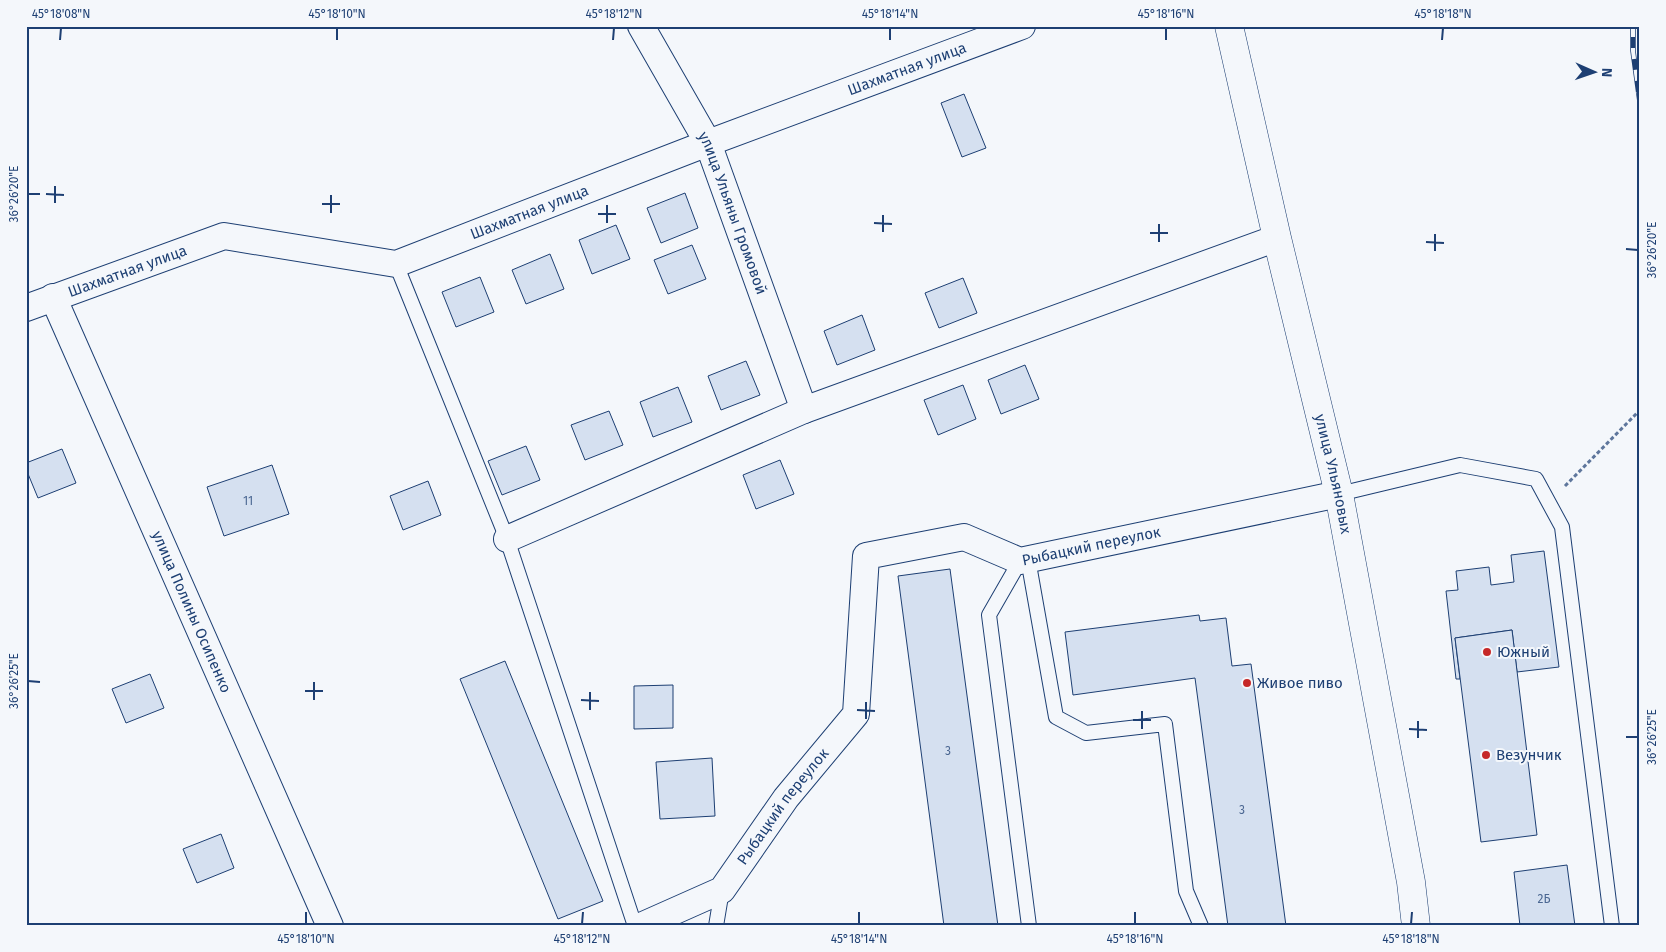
<svg xmlns="http://www.w3.org/2000/svg" width="1666" height="952" viewBox="0 0 1666 952" font-family="'Fira Sans',sans-serif">
<style>
.building{fill:#d5e0f0;stroke:#1d3f73}
.lines{fill:none;stroke-linecap:round;stroke-linejoin:round}
.lane-casing{stroke:#1d3f73;stroke-width:16}
.street-casing{stroke:#1d3f73;stroke-width:28}
.secondary-casing{stroke:#1d3f73;stroke-width:29}
.path{stroke:#5e769c;stroke-width:3;stroke-dasharray:4 2.5;stroke-linecap:butt}
.lane{stroke:#f4f7fb;stroke-width:14}
.street{stroke:#f4f7fb;stroke-width:26}
.secondary{stroke:#f4f7fb;stroke-width:28}
.rail-casing{stroke:#1d3f73;stroke-width:5.5}
.rail{stroke:#f4f7fb;stroke-width:4;stroke-dasharray:11;stroke-linecap:butt}
.ticks{fill:none;stroke:#1d3f73;stroke-width:2}
.poi-dot{fill:#c62828;stroke:#f4f7fb;stroke-width:2}
.labels{text-anchor:middle;dominant-baseline:central;stroke-width:4;stroke-linejoin:round;paint-order:stroke}
.number-label{font-size:12px;fill:#4b6792}
.street-label{font-size:15px;fill:#1d3f73;stroke:#f4f7fb}
.poi-label{font-size:15px;fill:#1d3f73;stroke:#f4f7fb;text-anchor:start}
.neatline{fill:none;stroke:#1d3f73;stroke-width:2}
.ticks-label{font-size:12px;text-anchor:middle;fill:#1d3f73}
</style>
<rect width="100%" height="100%" fill="#f4f7fb"/>
<!-- building -->
<g class="building">
<polygon points="964,94 986,148 962,157 941,103"/>
<polygon points="685,193 698,228 661,243 647,208"/>
<polygon points="616,225 630,259 592,274 579,240"/>
<polygon points="692,245 706,279 668,294 654,260"/>
<polygon points="550,254 564,289 526,304 512,270"/>
<polygon points="480,277 494,312 456,327 442,292"/>
<polygon points="963,278 977,313 939,328 925,293"/>
<polygon points="862,315 875,350 837,365 824,331"/>
<polygon points="746,361 760,395 721,410 708,376"/>
<polygon points="1025,365 1039,399 1001,414 988,380"/>
<polygon points="963,385 976,419 938,435 924,400"/>
<polygon points="678,387 692,422 653,437 640,402"/>
<polygon points="609,411 623,445 585,460 571,425"/>
<polygon points="526,446 540,480 502,495 488,461"/>
<polygon points="62,449 76,483 38,498 26,469 26,463"/>
<polygon points="780,460 794,494 756,509 743,475"/>
<polygon points="272,465 289,514 224,536 207,487"/>
<polygon points="428,481 441,515 403,530 390,496"/>
<polygon points="1544,551 1559,667 1517,672 1512,630 1455,638 1460,679 1456,679 1446,591 1458,590 1456,571 1489,567 1491,585 1514,582 1511,555"/>
<polygon points="950,569 998,926 944,926 898,576"/>
<polygon points="1199,615 1200,621 1226,618 1232,666 1251,664 1286,926 1228,926 1195,678 1073,695 1065,632"/>
<polygon points="1512,630 1537,835 1481,842 1455,638"/>
<polygon points="505,661 603,901 558,919 460,679"/>
<polygon points="150,674 164,708 126,723 112,689"/>
<polygon points="673,685 673,728 634,729 634,686"/>
<polygon points="712,758 715,816 660,819 656,762"/>
<polygon points="221,834 234,868 197,883 183,849"/>
<polygon points="1567,865 1575,926 1520,926 1514,872"/>
</g>
<g class="lines">
<defs>
<g id="lane">
<polyline points="396,264 507,539 635,926"/>
<polyline points="1339,494 1460,465 1536,479 1562,527 1612,926"/>
<polyline points="1028,559 1056,717 1086,733 1165,724 1186,891 1201,926"/>
<polyline points="1020,561 989,615 1029,926"/>
<polyline points="716,926 722,890"/>
</g>
<g id="street">
<path id="s1" d="M641 26 708 143 804 410"/>
<path id="s2" d="M53 297 330 926"/>
<path id="s3" d="M26 308 224 236 396 264 708 143 1022 26"/>
<polyline points="507,539 804,410 1277,238"/>
<path id="s4" d="M641 926 722 890 786 798 856 714 866 556 964 537 1020 561 1339 494"/>
</g>
<g id="secondary">
<path id="s5" d="M1229 26 1277 238 1339 494 1411 882 1416 926"/>
</g>
</defs>
<!-- lane casing -->
<use href="#lane" class="lane-casing"/>
<!-- street casing -->
<use href="#street" class="street-casing"/>
<!-- secondary casing -->
<use href="#secondary" class="secondary-casing"/>
<!-- path -->
<polyline class="path" points="1565,486 1640,410"/>
<!-- lane -->
<use href="#lane" class="lane"/>
<!-- street -->
<use href="#street" class="street"/>
<!-- secondary -->
<use href="#secondary" class="secondary"/>
<defs>
<polyline id="rail" points="1633,26 1633,51 1640,102"/>
</defs>
<!-- rail casing -->
<use href="#rail" class="rail-casing"/>
<!-- rail -->
<use href="#rail" class="rail"/>
</g>
<!-- ticks -->
<path class="ticks" d="M60 40 61 28M337 40V28M613 40 614 28M890 40V28M1166 40V28M1442 40 1443 28M28 194H40M46 194 64 195M55 203V186M322 204H340M331 213V195M598 214H616M607 223V205M874 223 892 224M883 232V215M1150 233H1168M1159 242V224M1426 242 1444 243M1626 249 1638 250M1435 251V234M28 681 40 682M305 691H323M314 700V682M581 700 599 701M590 710V692M857 710 875 711M866 719V702M1133 720H1151M1142 729V711M1409 729 1427 730M1626 737H1638M1418 738V721M306 924V912M582 924 583 912M859 924V912M1135 924V912M1411 924 1412 912"/>
<!-- markers -->
<g class="poi-dot">
<circle cx="1487" cy="652" r="5"/>
<circle cx="1247" cy="683" r="5"/>
<circle cx="1486" cy="755" r="5"/>
</g>
<g class="labels">
<!-- number labels -->
<g class="number-label">
<text x="248" y="501">11</text>
<text x="948" y="751">3</text>
<text x="1242" y="810">3</text>
<text x="1544" y="899">2Б</text>
</g>
<!-- street labels -->
<g class="street-label">
<text stroke="none"><textPath href="#s3" startOffset="932">Шахматная улица</textPath></text>
<text stroke="none"><textPath href="#s3" startOffset="528">Шахматная улица</textPath></text>
<text stroke="none"><textPath href="#s1" startOffset="209">улица Ульяны Громовой</textPath></text>
<text stroke="none"><textPath href="#s3" startOffset="108">Шахматная улица</textPath></text>
<text stroke="none"><textPath href="#s5" startOffset="460">улица Ульяновых</textPath></text>
<text stroke="none"><textPath href="#s4" startOffset="702">Рыбацкий переулок</textPath></text>
<text stroke="none"><textPath href="#s2" startOffset="344">улица Полины Осипенко</textPath></text>
<text stroke="none"><textPath href="#s4" startOffset="192">Рыбацкий переулок</textPath></text>
</g>
<!-- poi labels -->
<g class="poi-label">
<text x="1497" y="652">Южный</text>
<text x="1257" y="683">Живое пиво</text>
<text x="1496" y="755">Везунчик</text>
</g>
</g>
<!-- border -->
<rect width="1666" height="952" fill="none" stroke="#f4f7fb" stroke-width="55"/>
<!-- north arrow -->
<g transform="translate(1594 72) rotate(92)" stroke="#f4f7fb" stroke-width="4" paint-order="stroke">
<path d="M0-4L9 19L0 12L-9 19Z" fill="#1d3f73"/>
<text y="-8" font-size="14" font-weight="bold" text-anchor="middle" fill="#1d3f73">N</text>
</g>
<rect x="28" y="28" width="1610" height="896" class="neatline"/>
<g class="ticks-label">
<text x="61" y="18">45°18'08"N</text>
<text x="337" y="18">45°18'10"N</text>
<text x="614" y="18">45°18'12"N</text>
<text x="890" y="18">45°18'14"N</text>
<text x="1166" y="18">45°18'16"N</text>
<text x="1443" y="18">45°18'18"N</text>
<text transform="translate(14 194) rotate(-90)" y="4">36°26'20"E</text>
<text transform="translate(1652 250) rotate(-90)" y="4">36°26'20"E</text>
<text transform="translate(14 681) rotate(-90)" y="4">36°26'25"E</text>
<text transform="translate(1652 737) rotate(-90)" y="4">36°26'25"E</text>
<text x="306" y="943">45°18'10"N</text>
<text x="582" y="943">45°18'12"N</text>
<text x="859" y="943">45°18'14"N</text>
<text x="1135" y="943">45°18'16"N</text>
<text x="1411" y="943">45°18'18"N</text>
</g>
</svg>
